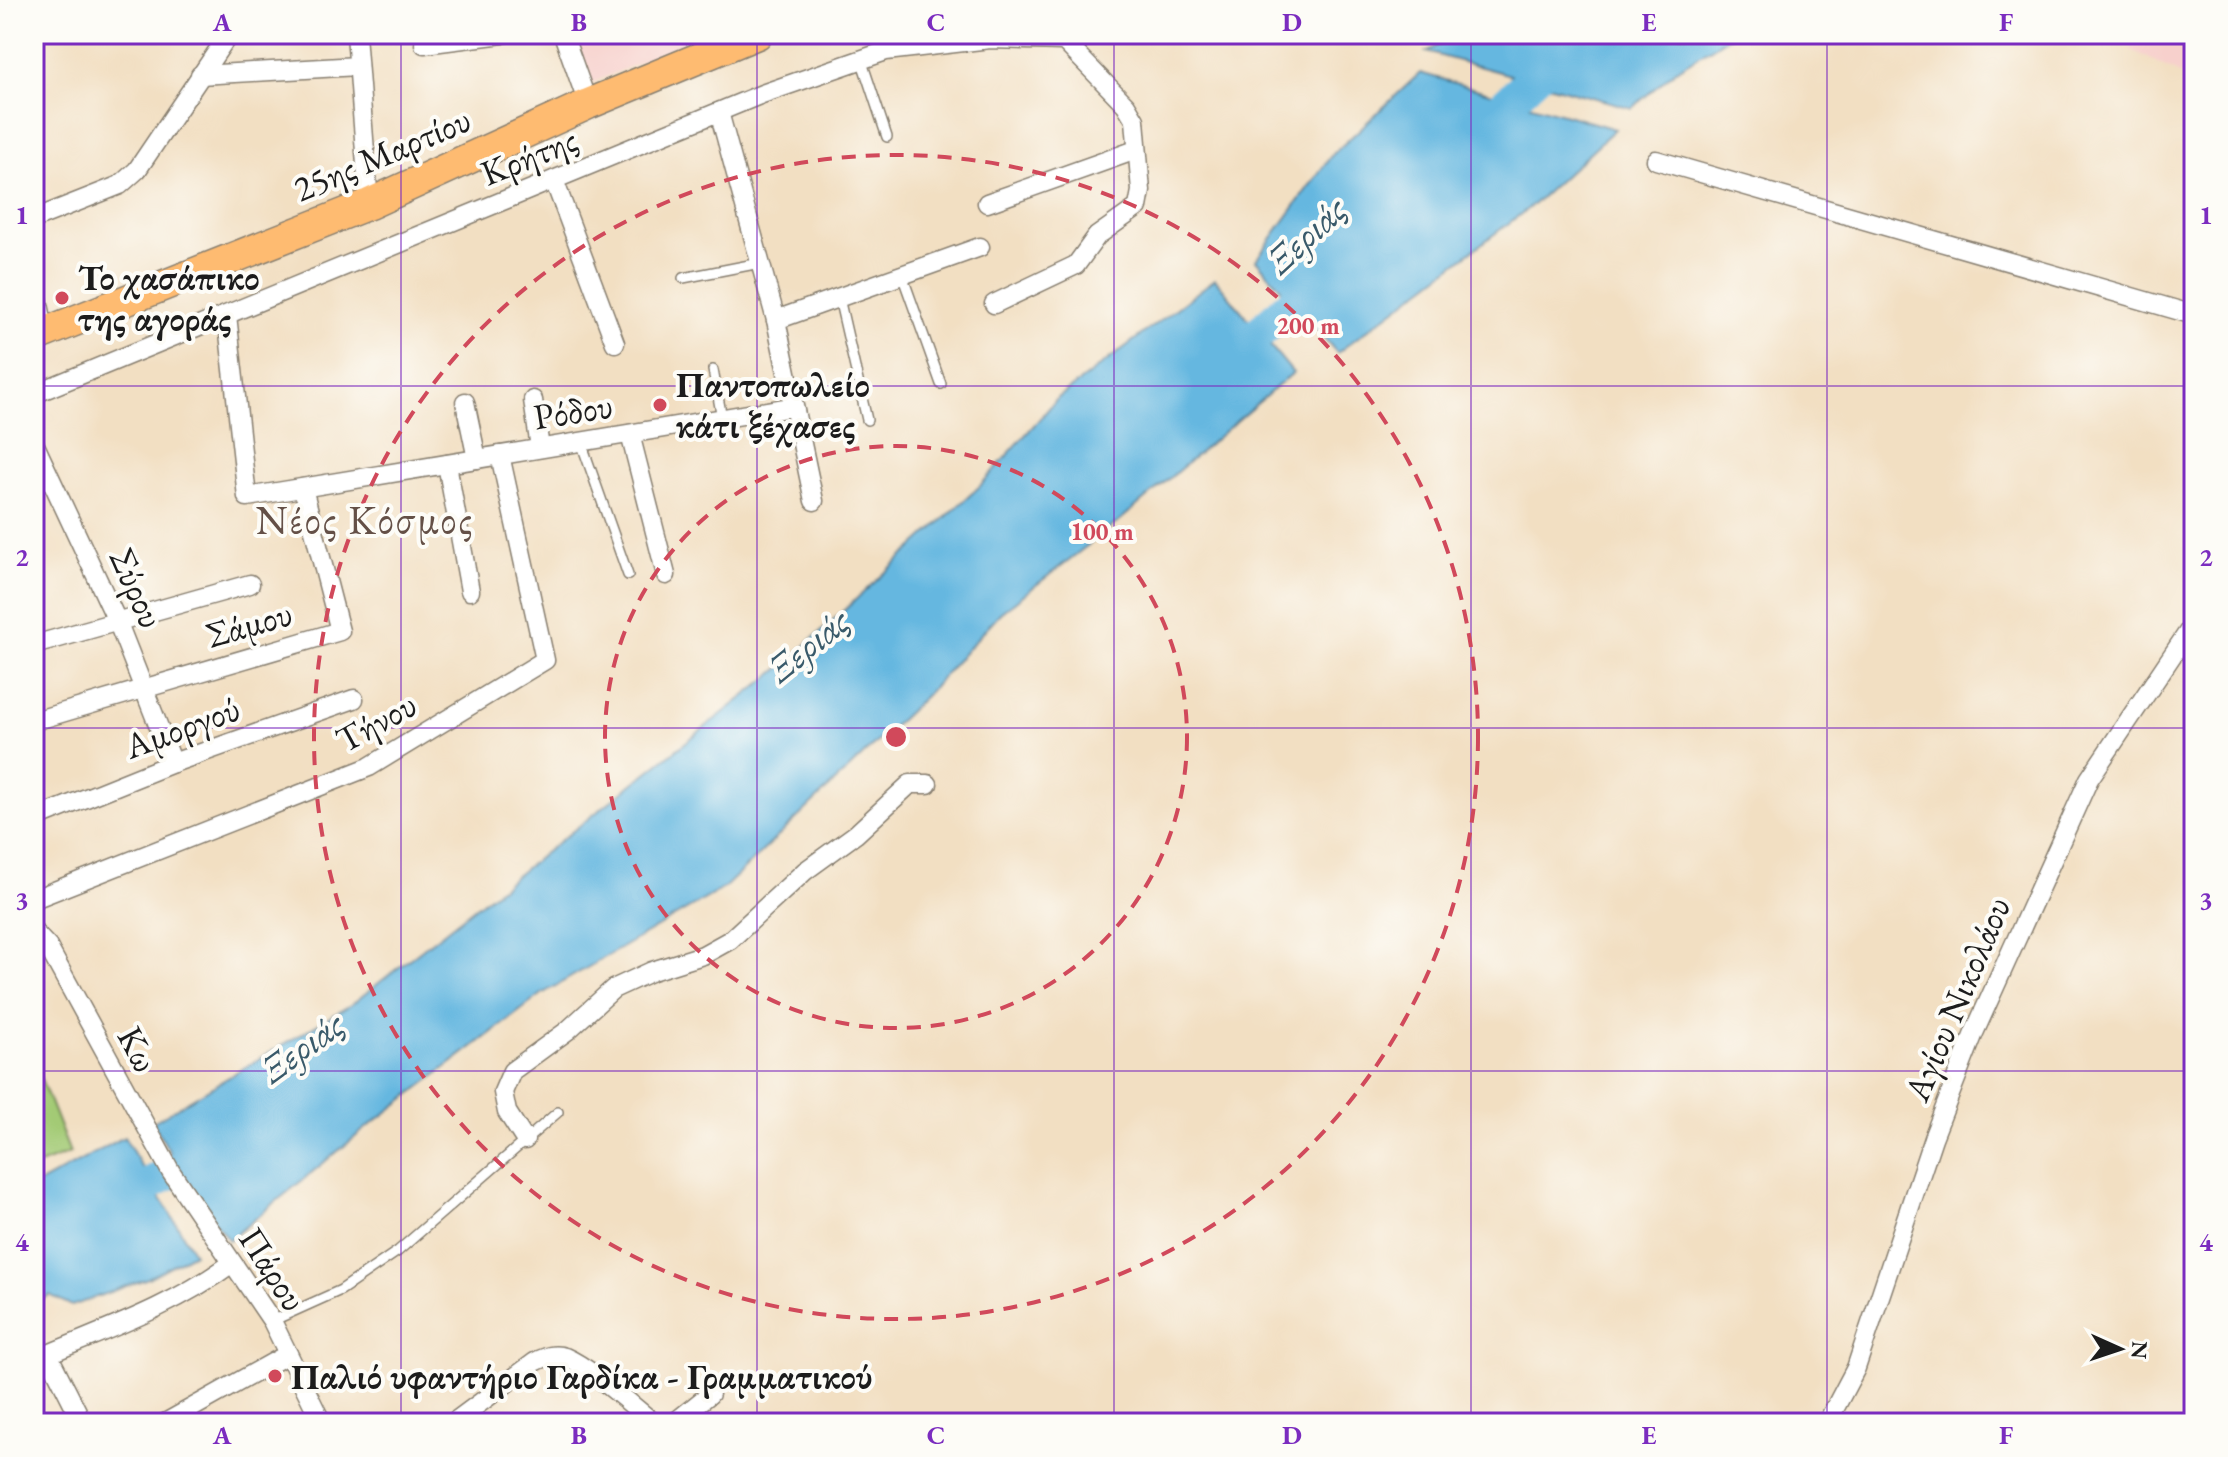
<svg xmlns="http://www.w3.org/2000/svg" width="2228" height="1457" viewBox="0 0 2228 1457" font-family="'EB Garamond',serif">
<style>
.built{fill:#f7d0cc}
.green{fill:#a3ca75;stroke:#607348;stroke-width:2}
.water{fill:#65b7e0;stroke:#406a7e;stroke-width:2}
.lines{fill:none;stroke-linecap:round;stroke-linejoin:round}
.river{stroke:#65b7e0;stroke-width:34}
.lane-casing{stroke:#877e6f;stroke-width:12}
.street-casing{stroke:#877e6f;stroke-width:21}
.primary-casing{stroke:#877e6f;stroke-width:33}
.lane{stroke:#fff;stroke-width:9}
.street{stroke:#fff;stroke-width:18}
.primary{stroke:#febb71;stroke-width:30}
.grid{fill:none;stroke:#7b2cbf;stroke-width:2;stroke-opacity:0.55}
.ring{fill:none;stroke:#d1495b;stroke-width:4;stroke-dasharray:14 10}
.poi-dot{fill:#d1495b;stroke:#fdfcf7;stroke-width:3}
.labels{text-anchor:middle;dominant-baseline:central;stroke-width:8;stroke-linejoin:round;paint-order:stroke}
.street-label{font-size:36px;fill:#1c1c1c;stroke:#fdfcf7}
.poi-label{font-size:36px;font-weight:bold;fill:#1c1c1c;stroke:#fdfcf7;text-anchor:start}
.water-label{font-size:38px;font-style:italic;fill:#395a6a;stroke:#fdfcf7}
.quarter-label{font-size:40px;letter-spacing:2px;fill:#645047;stroke:#fdfcf7}
.centre{fill:#d1495b;stroke:#fdfcf7;stroke-width:4}
.ring-label{font-size:24px;text-anchor:middle;font-weight:bold;fill:#d1495b;stroke:#fdfcf7;stroke-width:8;stroke-linejoin:round;paint-order:stroke}
.neatline{fill:none;stroke:#7b2cbf;stroke-width:3}
.grid-label{font-size:26px;text-anchor:middle;font-weight:bold;fill:#7b2cbf}
</style>
<rect width="100%" height="100%" fill="#fdfcf7"/>
<filter id="ink" filterUnits="userSpaceOnUse"><feTurbulence type="fractalNoise" baseFrequency=".0125" numOctaves="2"/><feDisplacementMap in="SourceGraphic" scale="16" xChannelSelector="R" yChannelSelector="G"/><feConvolveMatrix kernelMatrix="1 2 1 2 8 2 1 2 1" color-interpolation-filters="sRGB"/></filter>
<filter id="wash" filterUnits="userSpaceOnUse"><feTurbulence type="fractalNoise" baseFrequency=".006" numOctaves="4" result="noise"/><feDisplacementMap in="SourceGraphic" scale="32" xChannelSelector="R" yChannelSelector="G"/><feGaussianBlur stdDeviation="1.8" result="paint"/><feColorMatrix in="noise" values="0 0 0 0 0 0 0 0 0 0 0 0 0 0 0 0 0 1.4 0 .05"/><feComposite in="paint" operator="in"/></filter>
<g filter="url(#wash)">
<rect width="100%" height="100%" fill="#f2dfc2"/>
<!-- built -->
<g class="built">
<polygon points="568,34 706,34 585,86"/>
<polygon points="2139,34 2194,34 2194,81 2130,49"/>
</g>
<!-- green -->
<polygon class="green" points="34,1061 70,1153 34,1167"/>
<!-- water -->
<g class="water">
<polygon points="1459,34 1733,34 1676,70 1632,108 1426,52"/>
<polygon points="1420,73 1615,129 1534,204 1337,353 1256,260 1331,156"/>
<polygon points="1215,279 1293,373 1118,522 1000,613 925,696 724,888 542,994 365,1129 229,1240 198,1203 153,1122 352,1004 783,666 980,486 1058,398"/>
<polygon points="124,1137 194,1253 148,1278 72,1306 50,1295 34,1303 34,1186"/>
</g>
<g class="lines">
<!-- river -->
<g class="river">
<polyline points="1478,130 1580,34"/>
<polyline points="1225,363 1326,273"/>
<polyline points="34,1244 202,1156"/>
</g>
</g>
</g>
<g filter="url(#ink)">
<g class="lines">
<defs>
<g id="lane">
<polyline points="861,59 887,137"/>
<polyline points="902,275 941,384"/>
<polyline points="683,278 760,263"/>
<polyline points="839,298 867,420"/>
<polyline points="713,370 722,418"/>
<polyline points="581,442 628,575"/>
<polyline points="272,1321 341,1290 398,1251 558,1112"/>
</g>
<g id="street">
<polyline points="356,34 369,204"/>
<polyline points="563,34 588,104"/>
<polyline points="1064,41 1074,42 1091,34"/>
<polyline points="424,44 503,34"/>
<polyline points="200,75 358,66"/>
<polyline points="719,112 776,320 814,501"/>
<polyline points="1656,160 2194,315"/>
<polyline points="554,180 615,343"/>
<polyline points="987,203 1136,150"/>
<polyline points="34,219 120,185 137,170 229,34"/>
<polyline points="34,281 45,333"/>
<polyline points="227,315 247,497 791,407"/>
<polyline points="776,320 980,247"/>
<polyline points="34,394 762,94 886,51 990,39 1064,41 1126,105 1135,120 1141,191 1138,207 1097,236 1076,265 994,304"/>
<polyline points="533,400 540,448"/>
<polyline points="465,402 477,459"/>
<polyline points="630,434 666,575"/>
<polyline points="34,443 118,623 173,763"/>
<polyline points="447,464 470,591"/>
<polyline points="34,645 250,584"/>
<polyline points="34,721 340,631 303,488"/>
<polyline points="34,819 173,763 354,699"/>
<polyline points="34,899 369,767 545,660 500,455"/>
<polyline points="34,932 48,947 171,1172 272,1321 322,1423"/>
<polyline points="525,1140 507,1112 503,1092 512,1071 567,1031 613,989 652,971 703,955 730,940 805,871 856,834 910,784 928,784"/>
<polyline points="48,1354 83,1423"/>
<path d="M34 1360C102 1331 173 1307 232 1263"/>
<polyline points="165,1423 288,1354"/>
<path d="M453 1423 535 1362C545 1357 554 1353 565 1357 591 1368 631 1405 654 1423"/>
<polyline points="674,1423 710,1394"/>
<polyline points="1827,1423 1856,1368 1933,1138 1974,1033 2089,779 2194,623"/>
</g>
<polyline id="primary" points="34,337 369,204 588,104 757,34"/>
</defs>
<!-- lane casing -->
<use href="#lane" class="lane-casing"/>
<!-- street casing -->
<use href="#street" class="street-casing"/>
<!-- primary casing -->
<use href="#primary" class="primary-casing"/>
<!-- lane -->
<use href="#lane" class="lane"/>
<!-- street -->
<use href="#street" class="street"/>
<!-- primary -->
<use href="#primary" class="primary"/>
</g>
</g>
<!-- grid -->
<path class="grid" d="M401 34V1423M757 34V1423M1114 34V1423M1471 34V1423M1827 34V1423M34 386H2194M34 728H2194M34 1071H2194"/>
<!-- distance rings -->
<g class="ring">
<circle cx="896" cy="737" r="291"/>
<circle cx="896" cy="737" r="582"/>
</g>
<!-- markers -->
<g class="poi-dot">
<circle cx="62" cy="298" r="8"/>
<circle cx="660" cy="405" r="8"/>
<circle cx="275" cy="1376" r="8"/>
</g>
<g class="labels">
<!-- street labels -->
<g class="street-label">
<text transform="translate(382 154) rotate(-23)">25ης Μαρτίου</text>
<text transform="translate(529 156) rotate(-22)">Κρήτης</text>
<text transform="translate(573 411) rotate(-9)">Ρόδου</text>
<text transform="translate(137 588) rotate(66)">Σύρου</text>
<text transform="translate(249 624) rotate(-16)">Σάμου</text>
<text transform="translate(376 722) rotate(-29)">Τήνου</text>
<text transform="translate(182 727) rotate(-20)">Αμοργού</text>
<text transform="translate(1957 999) rotate(-67)">Αγίου Νικολάου</text>
<text transform="translate(138 1049) rotate(62)">Κω</text>
<text transform="translate(273 1269) rotate(57)">Πάρου</text>
</g>
<!-- poi labels -->
<g class="poi-label">
<text x="78" y="277">Το χασάπικο<tspan x="78" dy="41">της αγοράς</tspan></text>
<text x="676" y="384">Παντοπωλείο<tspan x="676" dy="41">κάτι ξέχασες</tspan></text>
<text x="291" y="1376">Παλιό υφαντήριο Γαρδίκα - Γραμματικού</text>
</g>
<!-- water labels -->
<g class="water-label">
<text transform="translate(1306 234) rotate(-43)">Ξεριάς</text>
<text transform="translate(808 644) rotate(-39)">Ξεριάς</text>
<text transform="translate(302 1046) rotate(-36)">Ξεριάς</text>
</g>
<!-- quarter labels -->
<g class="quarter-label">
<text x="365" y="519">Νέος Κόσμος</text>
</g>
</g>
<circle cx="896" cy="737" r="12" class="centre"/>
<g class="ring-label">
<text x="1308" y="334">200 m</text>
<text x="1102" y="540">100 m</text>
</g>
<!-- margin -->
<rect width="2228" height="1457" fill="none" stroke="#fdfcf7" stroke-width="88"/>
<!-- north arrow -->
<g transform="translate(2120 1349) rotate(93)" stroke="#fdfcf7" stroke-width="6" paint-order="stroke">
<path d="M0-6L14 30L0 20L-14 30Z" fill="#1c1c1c"/>
<text y="-12" font-size="22" font-weight="bold" text-anchor="middle" fill="#1c1c1c">N</text>
</g>
<rect x="44" y="44" width="2140" height="1369" class="neatline"/>
<g class="grid-label">
<text x="222" y="31">A</text>
<text x="579" y="31">B</text>
<text x="936" y="31">C</text>
<text x="1292" y="31">D</text>
<text x="1649" y="31">E</text>
<text x="2006" y="31">F</text>
<text x="22" y="224">1</text>
<text x="2206" y="224">1</text>
<text x="22" y="566">2</text>
<text x="2206" y="566">2</text>
<text x="22" y="909">3</text>
<text x="2206" y="909">3</text>
<text x="22" y="1251">4</text>
<text x="2206" y="1251">4</text>
<text x="222" y="1444">A</text>
<text x="579" y="1444">B</text>
<text x="936" y="1444">C</text>
<text x="1292" y="1444">D</text>
<text x="1649" y="1444">E</text>
<text x="2006" y="1444">F</text>
</g>
</svg>
